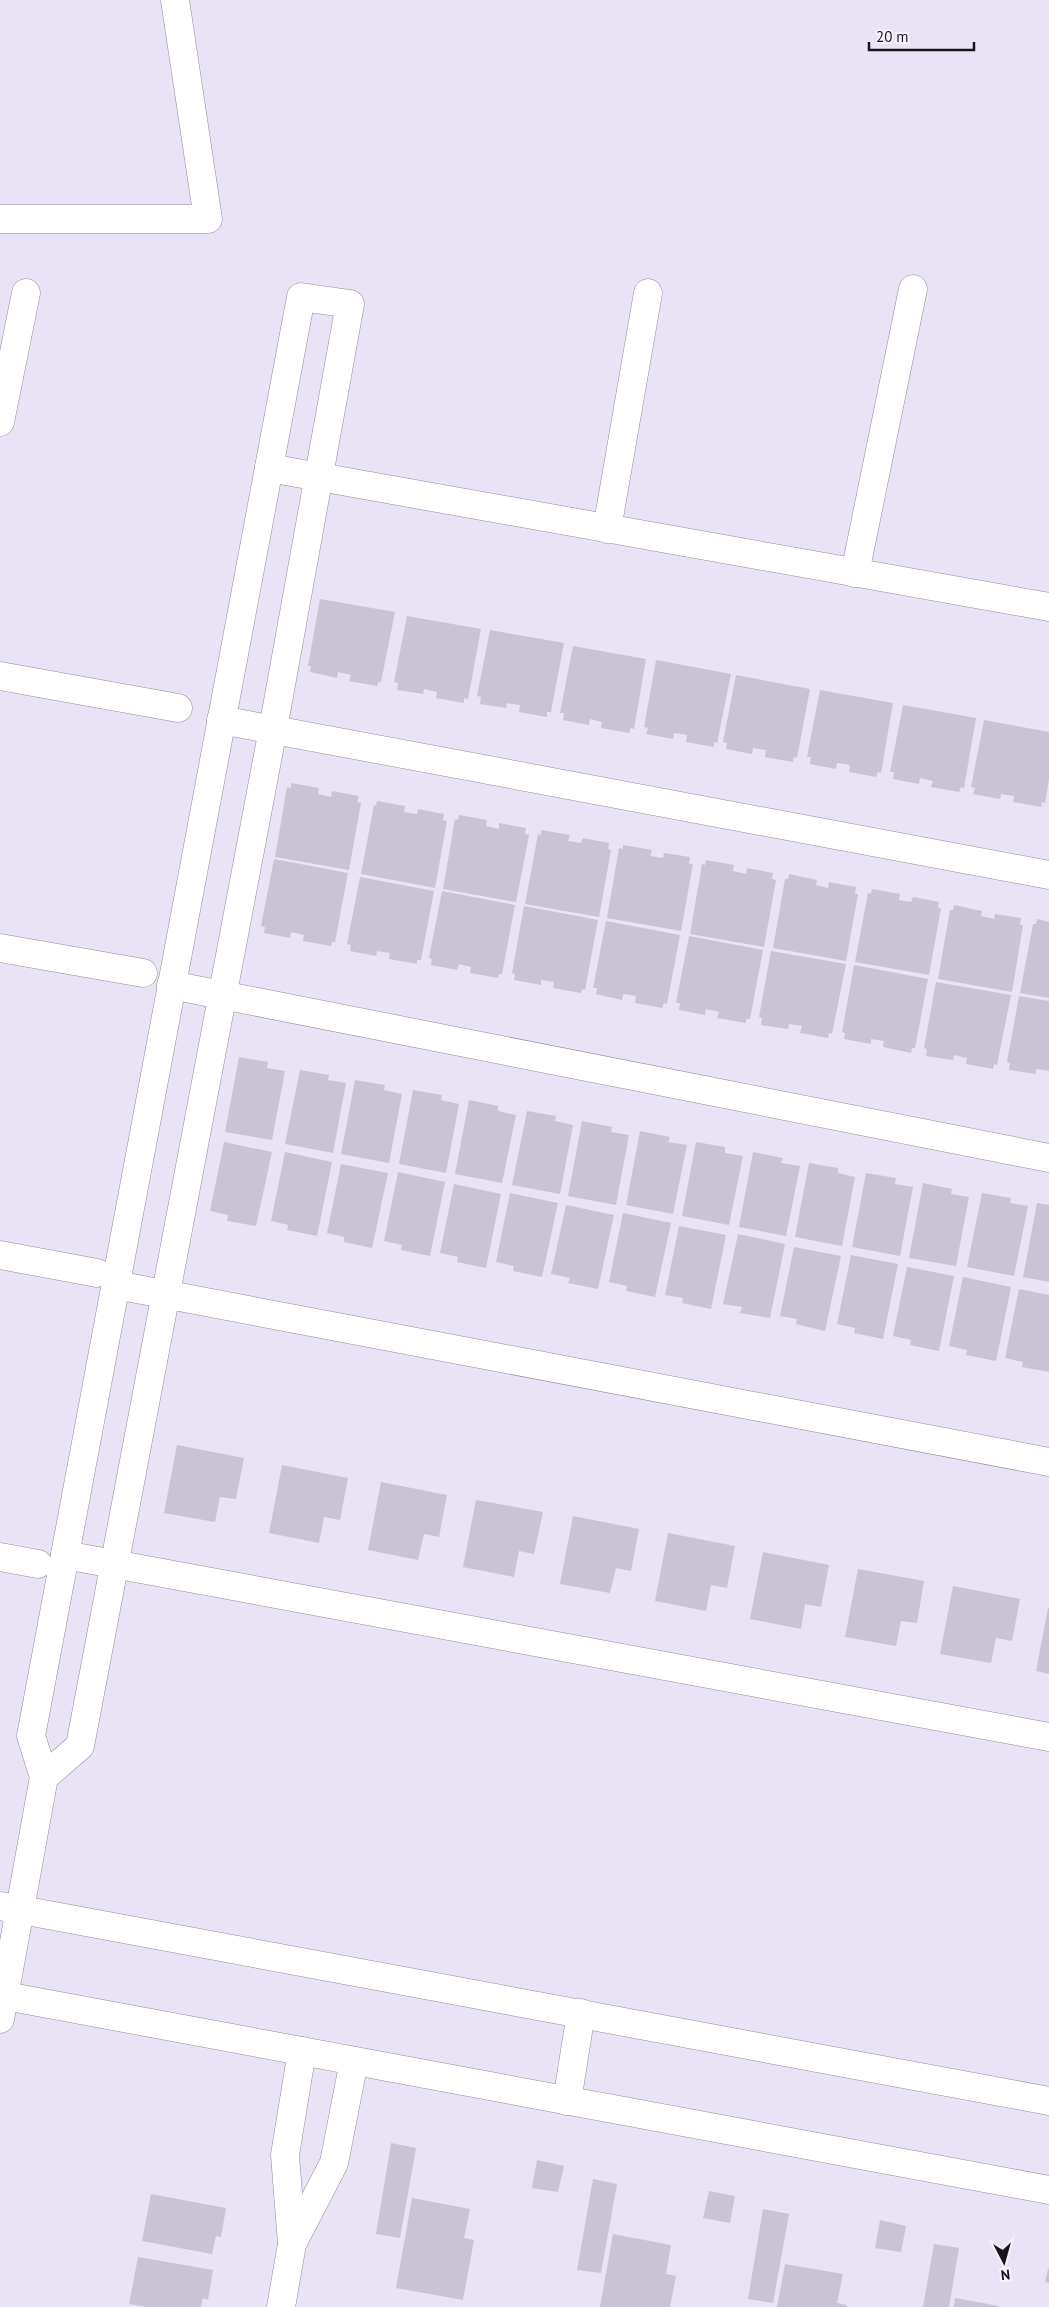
<svg xmlns="http://www.w3.org/2000/svg" width="1049" height="2307" viewBox="0 0 1049 2307" font-family="'PT Sans',sans-serif">
<style>
.building{fill:#c9c3d4}
.lines{fill:none;stroke-linecap:round;stroke-linejoin:round}
.minor-casing{stroke:#908b9b;stroke-width:29}
.minor{stroke:#fff;stroke-width:28}
</style>
<rect width="100%" height="100%" fill="#e9e3f5"/>
<!-- building -->
<g class="building">
<polygon points="320,599 395,612 381,682 378,682 377,686 349,681 351,675 338,672 337,678 310,672 311,666 308,666"/>
<polygon points="407,616 481,629 468,699 464,698 464,703 436,698 437,692 424,689 423,694 397,690 398,683 394,682"/>
<polygon points="490,630 564,643 551,712 547,712 547,717 519,712 520,705 507,703 506,708 480,704 481,697 477,696"/>
<polygon points="573,646 646,659 634,729 631,728 629,733 601,728 602,722 590,719 589,725 563,720 564,713 560,713"/>
<polygon points="656,660 731,674 717,743 714,742 714,747 686,742 687,735 674,733 673,739 646,734 648,728 644,727"/>
<polygon points="736,675 810,689 797,758 794,757 793,762 765,757 766,750 753,748 752,754 726,749 727,743 723,742"/>
<polygon points="820,690 893,703 881,773 878,772 876,777 849,772 850,765 837,763 836,769 810,764 811,757 807,757"/>
<polygon points="903,705 976,718 964,788 961,787 959,792 931,787 933,781 920,778 919,784 893,779 894,772 890,772"/>
<polygon points="984,720 1049,732 1049,779 1045,803 1042,802 1041,807 1013,802 1014,796 1001,794 1000,799 973,794 975,788 971,787"/>
<polygon points="291,783 319,788 318,794 331,797 332,791 359,796 357,802 361,803 349,870 275,857 287,787 291,788"/>
<polygon points="377,801 405,806 404,812 417,814 418,809 444,814 443,820 447,821 435,888 361,874 374,805 376,806"/>
<polygon points="459,815 487,820 486,826 499,829 499,823 526,828 525,834 529,835 516,902 443,889 455,819 458,820"/>
<polygon points="541,830 570,835 568,841 581,843 583,838 609,843 608,849 611,850 599,917 525,904 538,834 541,835"/>
<polygon points="623,845 652,850 650,856 663,858 664,853 690,857 689,864 693,864 681,931 607,918 619,848 623,849"/>
<polygon points="274,859 348,873 335,942 332,942 331,946 303,941 304,935 291,932 290,938 264,933 265,927 261,926"/>
<polygon points="706,860 734,865 733,871 746,874 747,868 773,873 772,879 776,880 764,947 690,934 702,864 705,865"/>
<polygon points="789,874 817,880 816,885 828,888 829,882 856,887 855,894 858,894 846,961 773,948 785,879 788,879"/>
<polygon points="360,877 434,891 421,960 417,960 417,964 389,959 390,953 377,951 376,956 350,951 351,945 347,944"/>
<polygon points="872,889 900,894 899,900 911,902 913,897 939,902 938,908 941,908 929,975 855,962 868,893 871,894"/>
<polygon points="442,891 515,905 502,974 499,974 498,978 470,973 471,967 459,964 457,970 431,965 432,959 429,958"/>
<polygon points="954,905 982,911 981,916 994,919 995,914 1021,918 1020,925 1023,925 1012,992 938,979 950,910 953,910"/>
<polygon points="524,906 598,920 585,990 582,989 581,993 553,988 554,982 541,980 541,985 514,980 515,974 512,973"/>
<polygon points="1037,919 1049,922 1049,998 1020,993 1033,924 1036,924"/>
<polygon points="606,921 680,935 667,1004 664,1003 662,1008 635,1003 636,996 623,994 622,1000 596,994 597,988 593,988"/>
<polygon points="689,936 763,950 750,1019 746,1019 746,1023 717,1018 719,1012 706,1009 705,1015 679,1010 680,1003 676,1003"/>
<polygon points="771,951 846,964 832,1034 829,1033 828,1038 800,1033 802,1026 789,1024 788,1029 761,1025 762,1018 759,1017"/>
<polygon points="854,965 928,979 915,1048 912,1048 911,1053 883,1047 884,1041 871,1039 871,1044 844,1039 845,1033 842,1032"/>
<polygon points="936,982 1011,995 997,1065 994,1064 993,1069 966,1064 967,1058 954,1055 953,1060 926,1056 927,1049 924,1048"/>
<polygon points="1019,996 1049,1001 1049,1071 1036,1069 1036,1074 1009,1070 1010,1063 1007,1062"/>
<polygon points="239,1057 268,1062 267,1068 285,1071 272,1140 225,1132"/>
<polygon points="300,1070 329,1075 328,1080 346,1083 333,1153 285,1144"/>
<polygon points="355,1080 385,1085 384,1090 402,1094 389,1163 341,1154"/>
<polygon points="413,1090 442,1095 441,1100 459,1104 446,1173 399,1164"/>
<polygon points="469,1100 498,1106 498,1111 516,1115 502,1183 455,1174"/>
<polygon points="527,1111 556,1116 555,1121 573,1125 560,1194 512,1185"/>
<polygon points="582,1121 612,1127 611,1132 629,1135 616,1205 568,1196"/>
<polygon points="640,1131 670,1137 668,1142 687,1145 673,1214 626,1205"/>
<polygon points="224,1142 272,1152 256,1226 227,1221 228,1215 210,1211"/>
<polygon points="696,1142 725,1147 725,1153 743,1156 729,1225 682,1216"/>
<polygon points="285,1152 332,1162 317,1236 287,1230 288,1225 271,1221"/>
<polygon points="753,1152 783,1158 781,1163 800,1166 786,1236 739,1227"/>
<polygon points="809,1163 838,1168 838,1173 855,1177 842,1246 795,1237"/>
<polygon points="341,1164 388,1173 372,1248 344,1242 344,1237 327,1233"/>
<polygon points="398,1172 445,1182 430,1256 401,1250 402,1245 384,1241"/>
<polygon points="866,1173 896,1178 895,1184 913,1187 900,1256 852,1247"/>
<polygon points="923,1183 952,1189 951,1194 969,1197 956,1266 909,1258"/>
<polygon points="454,1184 501,1194 486,1268 457,1262 458,1257 440,1253"/>
<polygon points="510,1193 558,1203 542,1277 513,1271 514,1266 496,1262"/>
<polygon points="982,1193 1011,1198 1010,1203 1028,1206 1014,1276 967,1267"/>
<polygon points="1037,1203 1049,1205 1049,1282 1023,1277"/>
<polygon points="566,1205 614,1215 598,1289 568,1283 570,1278 551,1274"/>
<polygon points="623,1213 671,1223 655,1297 626,1291 627,1286 609,1282"/>
<polygon points="679,1226 726,1235 711,1309 682,1303 683,1298 665,1295"/>
<polygon points="738,1234 785,1244 770,1318 740,1313 742,1307 723,1304"/>
<polygon points="794,1247 841,1256 825,1331 796,1324 797,1319 780,1316"/>
<polygon points="851,1255 898,1264 883,1339 854,1333 855,1328 837,1324"/>
<polygon points="907,1267 954,1276 939,1351 910,1345 911,1340 893,1336"/>
<polygon points="963,1277 1011,1287 996,1361 966,1355 967,1350 949,1346"/>
<polygon points="1019,1289 1049,1295 1049,1372 1022,1367 1023,1362 1005,1358"/>
<polygon points="177,1445 244,1458 236,1499 220,1497 215,1522 164,1513"/>
<polygon points="282,1465 348,1478 340,1520 324,1517 319,1543 269,1533"/>
<polygon points="381,1482 447,1495 439,1537 424,1534 418,1560 368,1550"/>
<polygon points="476,1500 543,1512 534,1554 519,1551 514,1577 463,1567"/>
<polygon points="573,1516 639,1529 631,1571 616,1568 610,1593 560,1584"/>
<polygon points="668,1533 735,1546 727,1588 711,1585 706,1611 655,1601"/>
<polygon points="763,1552 829,1565 821,1607 805,1604 801,1629 750,1619"/>
<polygon points="858,1569 924,1581 917,1623 901,1621 896,1646 845,1637"/>
<polygon points="953,1586 1020,1599 1012,1641 996,1638 991,1663 940,1654"/>
<polygon points="1048,1608 1049,1608 1049,1674 1036,1671"/>
<polygon points="391,2143 416,2148 400,2238 376,2234"/>
<polygon points="537,2160 564,2166 558,2192 532,2188"/>
<polygon points="593,2179 617,2184 601,2273 577,2270"/>
<polygon points="709,2191 735,2196 730,2223 703,2218"/>
<polygon points="151,2194 226,2208 221,2237 216,2236 212,2254 142,2241"/>
<polygon points="412,2198 470,2209 464,2238 474,2240 463,2300 396,2288"/>
<polygon points="763,2209 789,2214 773,2303 748,2299"/>
<polygon points="880,2220 906,2226 901,2252 875,2248"/>
<polygon points="613,2234 671,2245 666,2274 676,2276 670,2307 600,2307"/>
<polygon points="934,2244 959,2248 949,2307 923,2307"/>
<polygon points="138,2257 213,2270 208,2300 203,2298 201,2307 147,2307 129,2304"/>
<polygon points="785,2264 843,2274 837,2303 847,2305 847,2307 777,2307"/>
<polygon points="1048,2269 1049,2269 1049,2283 1045,2282"/>
<polygon points="955,2298 999,2306 998,2307 954,2307"/>
</g>
<g class="lines">
<defs>
<g id="minor">
<polyline points="0,219 208,219 175,0"/>
<polyline points="0,422 26,293"/>
<polyline points="269,468 1049,607"/>
<polyline points="607,529 648,293"/>
<polyline points="855,573 913,289"/>
<polyline points="0,676 178,708"/>
<polyline points="221,720 1049,875"/>
<polyline points="0,948 143,973"/>
<polyline points="171,985 1049,1158"/>
<polyline points="0,1255 97,1273"/>
<polyline points="116,1285 1049,1462"/>
<polyline points="65,1555 1049,1737"/>
<polyline points="0,1557 38,1564"/>
<polyline points="0,1906 1049,2101"/>
<polyline points="0,1995 1049,2190"/>
<polyline points="0,2019 44,1777 80,1746 273,729 350,304 301,297 31,1736 44,1777"/>
<polyline points="567,2101 581,2013"/>
<polyline points="292,2244 334,2163 354,2061"/>
<polyline points="281,2307 292,2244 285,2155 302,2051"/>
</g>
</defs>
<!-- minor casing -->
<use href="#minor" class="minor-casing"/>
<!-- minor -->
<use href="#minor" class="minor"/>
</g>
<!-- north arrow -->
<g transform="translate(1004 2262) rotate(174)" stroke="#f6f2fd" stroke-width="4" paint-order="stroke">
<path d="M0-4L9 19L0 12L-9 19Z" fill="#17151b"/>
<text y="-8" font-size="14" font-weight="bold" text-anchor="middle" fill="#17151b">N</text>
</g>
<!-- scale -->
<path d="M869 42v8h105v-8" fill="none" stroke="#17151b" stroke-width="2.5"/>
<text x="876" y="42" font-size="15" fill="#17151b" stroke="#f6f2fd" stroke-width="4" paint-order="stroke">20 m</text>
</svg>
